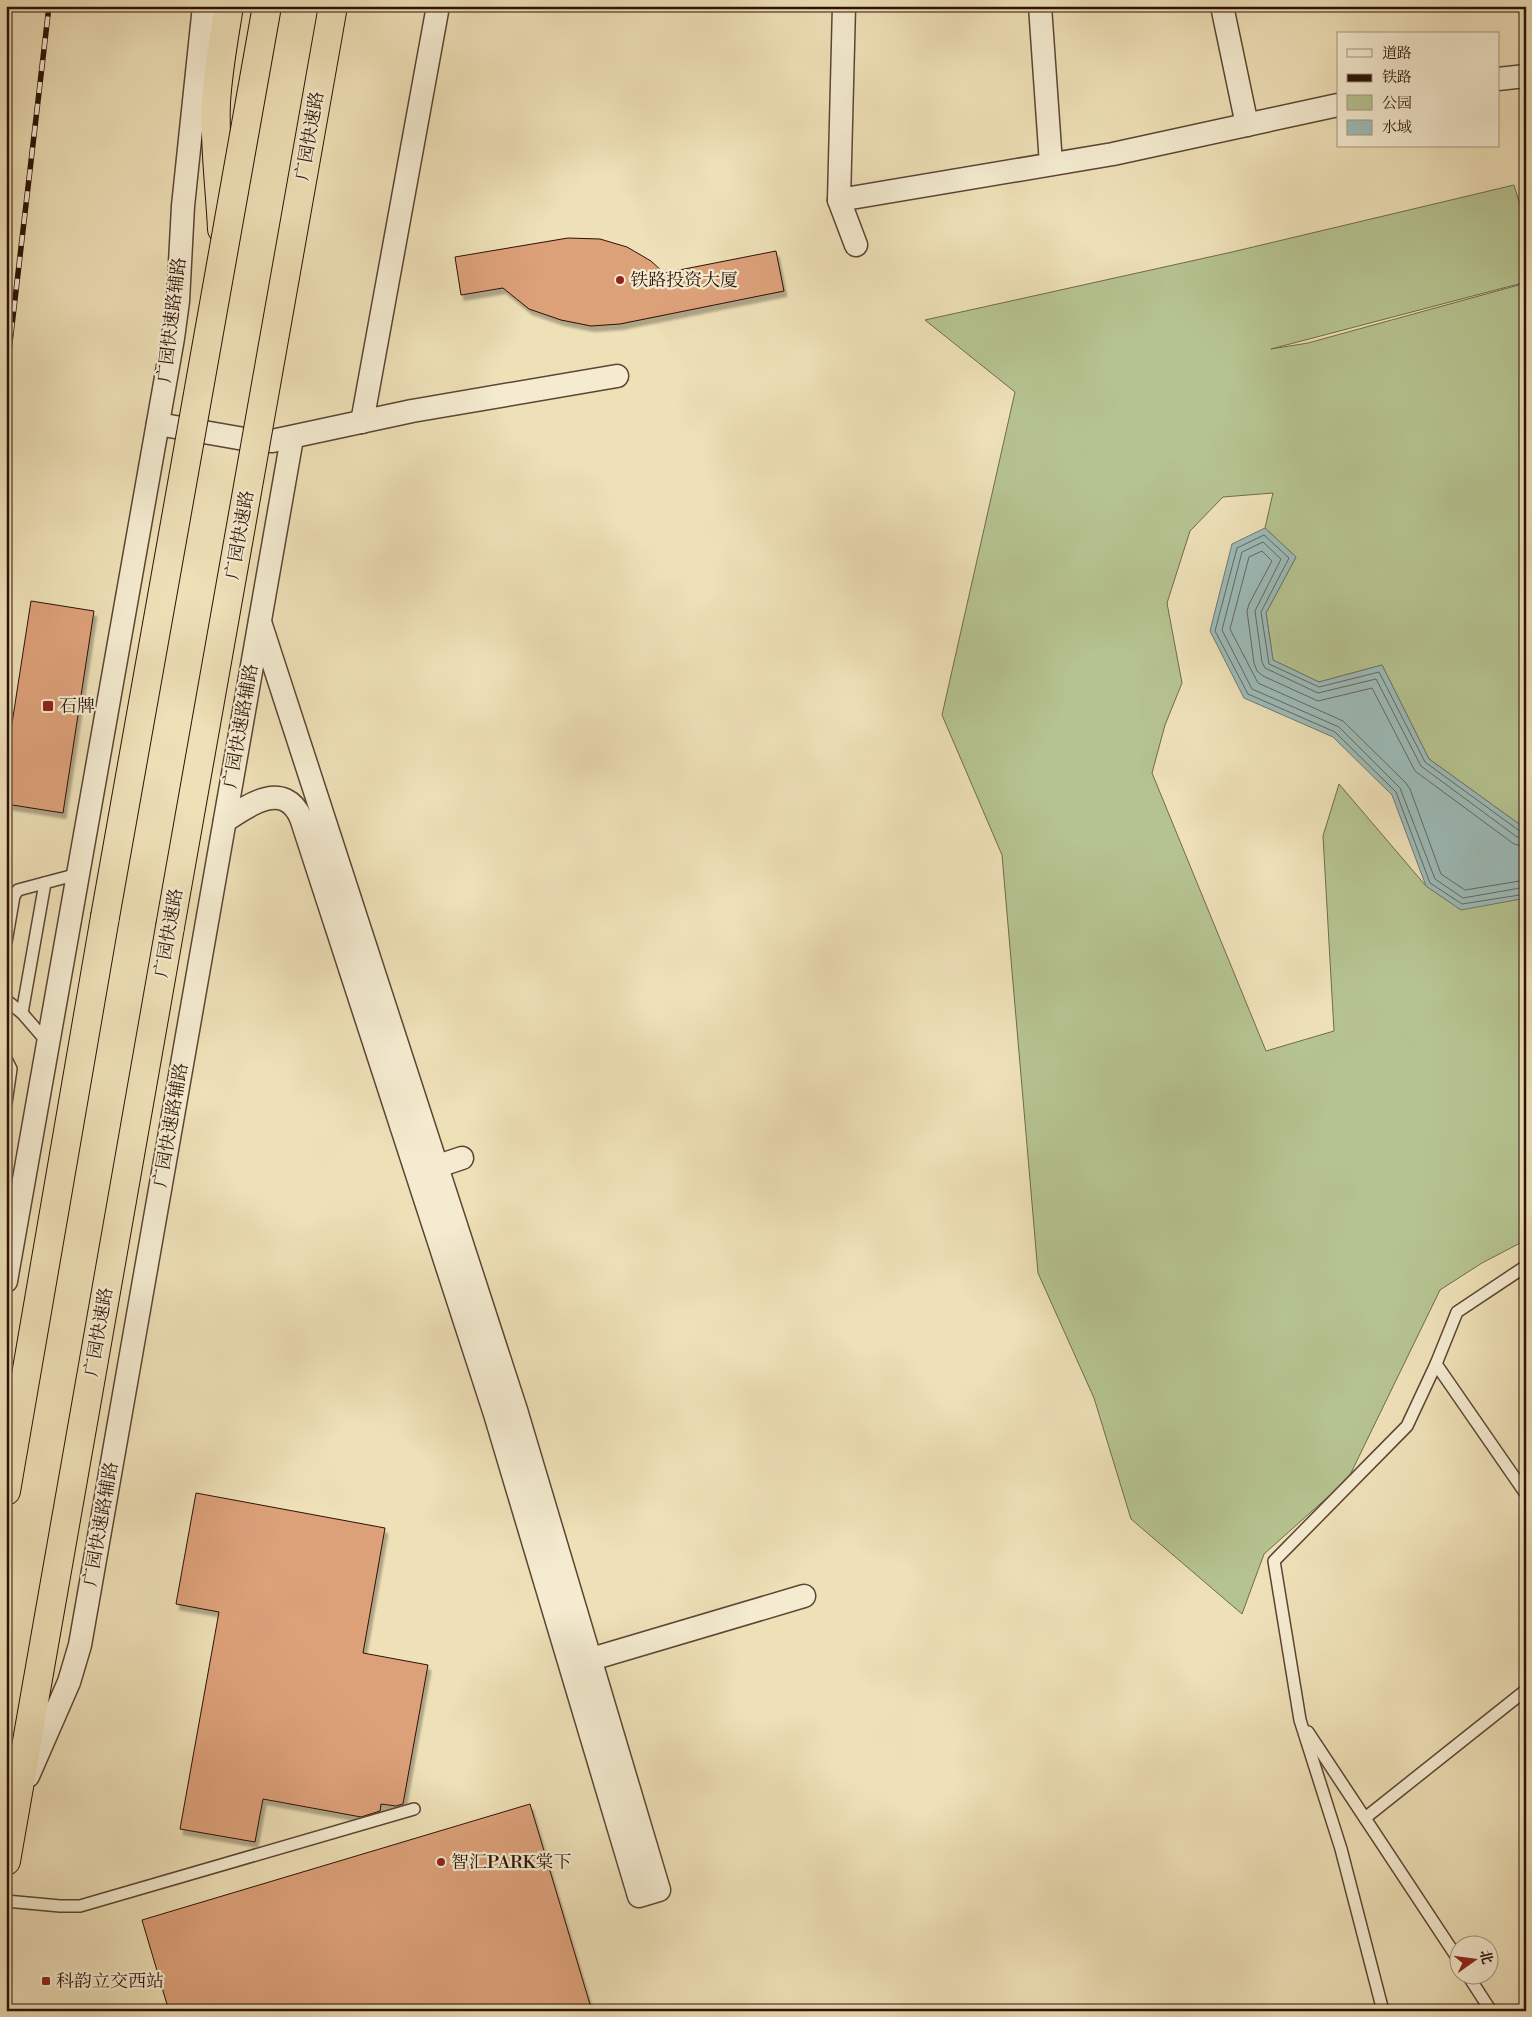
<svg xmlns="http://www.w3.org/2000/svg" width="1532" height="2017" viewBox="0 0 1532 2017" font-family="'Libre Bodoni','Noto Serif SC',serif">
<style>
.green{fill:#b5c390;stroke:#706a4c}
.water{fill:#9cbbb8;stroke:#6f7771}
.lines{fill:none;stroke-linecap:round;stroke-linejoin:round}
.shore{stroke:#646660;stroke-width:1}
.building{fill:#dda17a;stroke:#2c1107;filter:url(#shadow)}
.lane-casing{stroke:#5c4533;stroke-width:14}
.street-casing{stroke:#5c4533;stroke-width:25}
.highway-casing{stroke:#2c1107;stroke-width:30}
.lane{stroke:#f4ebd0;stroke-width:11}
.street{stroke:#f4ebd0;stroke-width:22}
.highway{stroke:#eee0b7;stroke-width:28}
.rail-casing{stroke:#2c1107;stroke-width:5.5}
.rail{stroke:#f4ebd0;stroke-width:4;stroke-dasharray:11;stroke-linecap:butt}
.highway-bridge-casing{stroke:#2c1107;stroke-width:30;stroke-linecap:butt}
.highway-bridge{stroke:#eee0b7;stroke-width:28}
.poi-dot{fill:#8f2418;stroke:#f4ebd0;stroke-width:2}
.labels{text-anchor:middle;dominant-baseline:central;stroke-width:4.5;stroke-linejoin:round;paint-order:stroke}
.street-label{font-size:18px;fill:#2c1107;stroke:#f4ebd0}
.poi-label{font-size:18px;fill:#2c1107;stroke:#f4ebd0;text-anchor:start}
</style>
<defs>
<filter id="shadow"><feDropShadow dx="3" dy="5.5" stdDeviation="1" flood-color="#0004"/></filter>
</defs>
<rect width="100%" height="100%" fill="#eee0b7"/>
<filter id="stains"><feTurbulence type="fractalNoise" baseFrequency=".004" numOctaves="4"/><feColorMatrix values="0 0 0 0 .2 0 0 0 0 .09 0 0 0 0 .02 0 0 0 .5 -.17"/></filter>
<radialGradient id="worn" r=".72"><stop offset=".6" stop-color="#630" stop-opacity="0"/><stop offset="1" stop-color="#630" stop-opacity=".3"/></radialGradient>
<!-- green -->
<polygon class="green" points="1514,185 1526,225 1526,282 1271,349 1308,343 1526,283 1526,829 1429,759 1382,665 1319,682 1273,660 1266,613 1296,557 1265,528 1273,493 1223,497 1190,531 1167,603 1182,683 1165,725 1152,773 1266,1051 1334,1031 1323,836 1339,784 1426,886 1460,909 1526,898 1526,1240 1482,1263 1440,1290 1348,1479 1264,1554 1242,1614 1131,1519 1094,1398 1038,1273 1002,855 942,715 1015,392 925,320 1232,252"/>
<!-- water -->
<polygon class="water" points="1265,528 1296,557 1266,613 1273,660 1319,682 1382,665 1429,759 1526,829 1526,898 1461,910 1426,886 1392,795 1333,737 1244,698 1210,631 1232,544"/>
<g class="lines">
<!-- shore -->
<g class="shore">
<polyline points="1526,833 1521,832 1425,762 1379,672 1319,687 1269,664 1261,612 1289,558 1264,535 1237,548 1215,631 1248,694 1335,732 1396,792 1430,883 1462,904 1526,894"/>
<polyline points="1526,839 1517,837 1421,766 1376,679 1318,693 1265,668 1262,662 1255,611 1281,559 1263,542 1242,552 1222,630 1252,689 1339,727 1400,788 1435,879 1463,898 1526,887"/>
<polyline points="1526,847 1514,844 1415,771 1372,688 1318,701 1263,676 1257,671 1254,663 1247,611 1249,604 1272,561 1262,551 1249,557 1230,629 1258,683 1343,721 1405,782 1410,789 1441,874 1465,890 1526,880"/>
</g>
</g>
<!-- building -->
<g class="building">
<polygon points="568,238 600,239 627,247 651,261 664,273 776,251 784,291 620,324 591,326 561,320 529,309 503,288 461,295 455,257"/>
<polygon points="31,601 94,611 63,813 6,804 6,762"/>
<polygon points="196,1493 385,1528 363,1653 428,1665 403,1804 396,1806 381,1804 380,1811 361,1817 263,1799 255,1842 180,1829 219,1612 176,1604"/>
<polygon points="530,1804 592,2011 169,2011 142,1920"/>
</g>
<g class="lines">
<defs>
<g id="lane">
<polyline points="6,942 14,896 18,890 78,874"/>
<polyline points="6,1000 22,1013 48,1043"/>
<polyline points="22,1013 45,883"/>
<polyline points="6,1059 11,1069 6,1103"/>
<polyline points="1436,1364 1526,1494"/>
<polyline points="1308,1732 1460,1962"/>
<polyline points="1365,1818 1526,1690"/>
<polyline points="6,1901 60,1906 80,1906 414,1809"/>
<polyline points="1467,1974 1491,2011"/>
<polyline points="1383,2011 1341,1849 1300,1720 1274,1561 1407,1426 1436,1364 1457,1312 1526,1266"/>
</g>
<g id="street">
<polyline points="844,6 839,200 856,245"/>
<polyline points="1040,6 1051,164"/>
<polyline points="1222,6 1247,125"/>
<polyline points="1498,79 1526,76"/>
<polyline points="839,200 1113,154 1338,105"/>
<polyline points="362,422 438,6"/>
<polyline points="158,424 244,439 272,441 412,411 617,376"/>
<path d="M225 821C247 806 284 779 301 818L495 1414 639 1896 659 1890 516 1410 260 622"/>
<polyline points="423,1171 462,1158"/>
<polyline points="6,1281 173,338 178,301 183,206 204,6"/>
<polyline points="578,1663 804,1596"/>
<polyline points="28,1776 69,1682 80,1645 292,438"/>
</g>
<g id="highway">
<path d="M222 229C220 186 214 144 216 102 218 69 224 38 229 6"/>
<polyline points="6,1491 105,917"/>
<polyline points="6,1861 170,927"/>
</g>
</defs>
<!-- lane casing -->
<use href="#lane" class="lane-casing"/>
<!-- street casing -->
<use href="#street" class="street-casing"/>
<!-- highway casing -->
<use href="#highway" class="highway-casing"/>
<!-- lane -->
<use href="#lane" class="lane"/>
<!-- street -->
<use href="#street" class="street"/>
<!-- highway -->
<use href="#highway" class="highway"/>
<defs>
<polyline id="rail" points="6,377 49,6"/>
</defs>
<!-- rail casing -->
<use href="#rail" class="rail-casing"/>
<!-- rail -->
<use href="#rail" class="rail"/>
<defs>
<g id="highway-bridge">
<polyline points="105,917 267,6"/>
<polyline points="170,927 333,6"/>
</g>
</defs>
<!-- highway-bridge casing -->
<use href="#highway-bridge" class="highway-bridge-casing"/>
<!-- highway-bridge -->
<use href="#highway-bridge" class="highway-bridge"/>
</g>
<!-- markers -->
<g class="poi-dot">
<circle cx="620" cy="280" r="5"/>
<rect x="42" y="700" width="12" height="12" rx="2.5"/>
<circle cx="441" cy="1862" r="5"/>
<rect x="41" y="1976" width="10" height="10" rx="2.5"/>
</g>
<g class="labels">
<!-- street labels -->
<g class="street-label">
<text transform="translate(310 136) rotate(-80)">广园快速路</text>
<text transform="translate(172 320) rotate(-83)">广园快速路辅路</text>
<text transform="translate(240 535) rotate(-80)">广园快速路</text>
<text transform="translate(241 726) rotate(-80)">广园快速路辅路</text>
<text transform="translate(169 933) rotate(-80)">广园快速路</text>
<text transform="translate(171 1125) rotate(-80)">广园快速路辅路</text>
<text transform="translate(99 1332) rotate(-80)">广园快速路</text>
<text transform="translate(101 1524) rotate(-80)">广园快速路辅路</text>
</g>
<!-- poi labels -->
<g class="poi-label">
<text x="630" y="280">铁路投资大厦</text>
<text x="59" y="706">石牌</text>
<text x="451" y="1862">智汇PARK棠下</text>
<text x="56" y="1981">科韵立交西站</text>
</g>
</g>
<!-- margin -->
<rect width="1532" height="2017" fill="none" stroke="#eee0b7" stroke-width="25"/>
<rect x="8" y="8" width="1517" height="2002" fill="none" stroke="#2c1107" stroke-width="2.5"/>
<rect x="12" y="12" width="1507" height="1992" fill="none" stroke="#2c1107"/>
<!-- legend -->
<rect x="1337" y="32" width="162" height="115" fill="#f4ebd0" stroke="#a49480"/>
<rect x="1347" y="49" width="25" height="8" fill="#f4ebd0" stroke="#a49480"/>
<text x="1382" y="58" font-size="15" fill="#2c1107">道路</text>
<rect x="1347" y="74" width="25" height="8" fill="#2c1107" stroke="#a49480"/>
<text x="1382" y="82" font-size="15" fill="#2c1107">铁路</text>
<rect x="1347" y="95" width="25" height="15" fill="#b5c390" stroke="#a49480"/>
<text x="1382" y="108" font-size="15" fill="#2c1107">公园</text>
<rect x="1347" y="120" width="25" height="15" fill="#9cbbb8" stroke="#a49480"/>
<text x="1382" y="132" font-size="15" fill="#2c1107">水域</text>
<!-- north arrow -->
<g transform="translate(1474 1960) rotate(76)"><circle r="24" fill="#f4ebd0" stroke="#a49480"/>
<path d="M0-4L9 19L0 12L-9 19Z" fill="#8f2418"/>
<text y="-8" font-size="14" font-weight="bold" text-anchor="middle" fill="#2c1107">北</text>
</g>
<rect width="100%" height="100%" filter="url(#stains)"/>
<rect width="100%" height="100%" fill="url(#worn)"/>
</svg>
